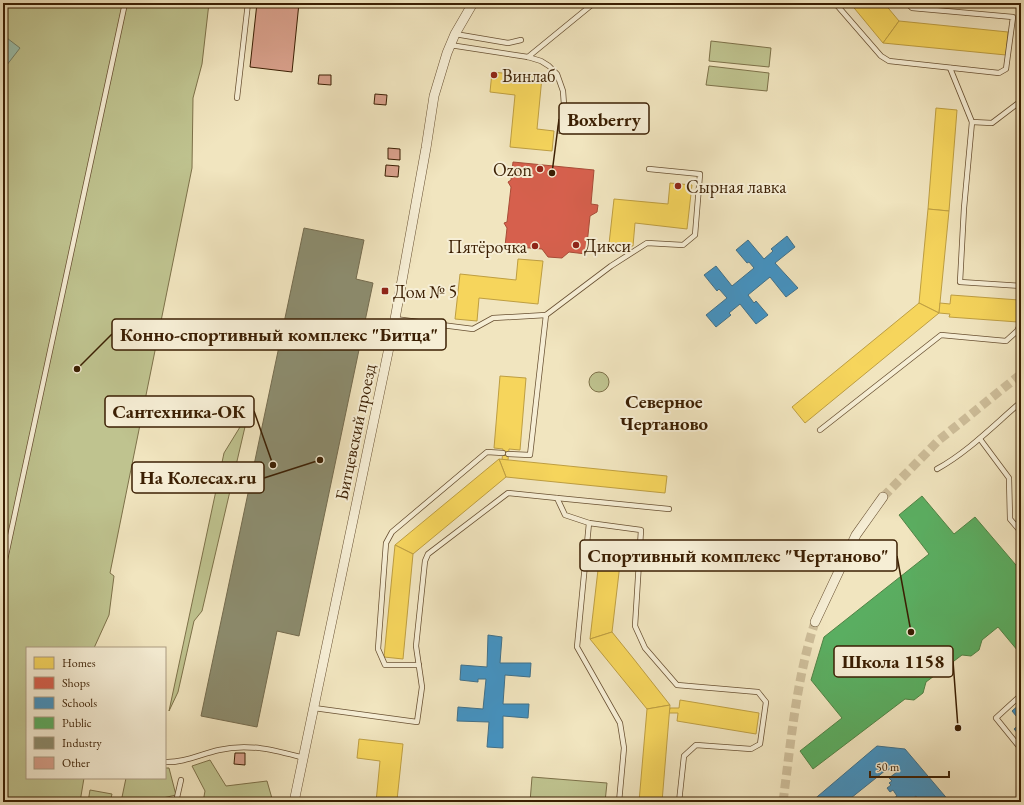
<svg xmlns="http://www.w3.org/2000/svg" width="1024" height="805" viewBox="0 0 1024 805" font-family="'EB Garamond',serif">
<style>
.green{fill:#bfc38f;stroke:#7d7149}
.water{fill:#9bc0ad;stroke:#758069}
.homes{fill:#f6d55c;stroke:#be9e41}
.shops{fill:#d6604d;stroke:#a84c37}
.schools{fill:#4393c3;stroke:#417089}
.public{fill:#5aae61;stroke:#518345}
.industry{fill:#8c8c6e;stroke:#746b4e}
.building{fill:#d8a08b;stroke:#3b1f03}
.lines{fill:none;stroke-linecap:round;stroke-linejoin:round}
.minor-tunnel{stroke:#cdbd99;stroke-width:9;stroke-dasharray:9 4.5;stroke-linecap:butt}
.service-casing{stroke:#685032;stroke-width:6}
.minor-casing{stroke:#685032;stroke-width:10}
.service{stroke:#f6eed5;stroke-width:4.5}
.minor{stroke:#f6eed5;stroke-width:9}
.poi-dot{fill:#8f2418;stroke:#f6eed5;stroke-width:1.5}
.labels{text-anchor:middle;dominant-baseline:central;stroke-width:4;stroke-linejoin:round;paint-order:stroke}
.poi-label{font-size:18px;fill:#3b1f03;stroke:#f6eed5;text-anchor:start}
.street-label{font-size:18px;fill:#3b1f03;stroke:#f6eed5}
.neighbourhood-label{font-size:19px;font-weight:bold;fill:#3b1f03;stroke:#f6eed5}
.leader{fill:none;stroke:#3b1f03;stroke-width:1.5}
.callout-dot{fill:#3b1f03;stroke:#f6eed5;stroke-width:1.5}
.callout{fill:#f6eed5;stroke:#3b1f03;stroke-width:1.5}
.callout-label{font-size:19px;text-anchor:middle;font-weight:bold;fill:#3b1f03}
</style>
<rect width="100%" height="100%" fill="#f1e5bf"/>
<filter id="stains"><feTurbulence type="fractalNoise" baseFrequency=".005" numOctaves="4"/><feColorMatrix values="0 0 0 0 .2 0 0 0 0 .09 0 0 0 0 .02 0 0 0 .5 -.17"/></filter>
<radialGradient id="worn" r=".72"><stop offset=".6" stop-color="#630" stop-opacity="0"/><stop offset="1" stop-color="#630" stop-opacity=".3"/></radialGradient>
<!-- green -->
<g class="green">
<polygon points="3,3 209,3 202,64 193,98 192,168 110,573 114,576 109,615 94,648 27,648 27,778 84,778 80,802 3,802"/>
<polygon points="711,41 771,48 769,67 709,61"/>
<polygon points="709,66 769,73 767,91 706,85"/>
<circle cx="599" cy="382" r="10"/>
<polygon points="248,414 202,611 194,621 178,692 169,711 224,453"/>
<polygon points="210,760 226,786 267,781 273,802 203,802 205,791 192,766"/>
<polygon points="165,768 169,768 176,795 154,800 155,802 121,802 126,778 165,778"/>
<polygon points="532,777 607,783 605,802 530,802"/>
<polygon points="90,790 112,794 110,802 88,802"/>
</g>
<!-- water -->
<polygon class="water" points="3,35 20,48 3,70"/>
<!-- homes -->
<g class="homes">
<polygon points="850,3 884,3 899,21 883,43"/>
<polygon points="899,21 1008,32 1006,55 883,43"/>
<polygon points="492,72 542,77 537,129 554,131 552,151 510,147 515,95 490,92"/>
<polygon points="936,108 957,110 949,211 928,209"/>
<polygon points="670,183 692,185 687,229 635,223 633,246 609,244 614,199 668,204"/>
<polygon points="928,209 949,211 939,313 919,303"/>
<polygon points="518,259 543,261 538,304 479,298 477,321 455,319 460,274 516,280"/>
<polygon points="951,295 1019,300 1018,322 949,317 950,314 939,313 940,303 950,304"/>
<polygon points="919,303 939,313 805,423 792,407"/>
<polygon points="500,376 526,378 520,450 509,449 508,460 502,460 503,449 494,448"/>
<polygon points="499,459 667,476 665,493 506,477"/>
<polygon points="499,459 506,477 465,511 413,554 395,545"/>
<polygon points="395,545 413,554 403,659 384,657"/>
<polygon points="599,561 620,564 612,632 590,639"/>
<polygon points="612,632 633,658 670,705 647,709 590,639"/>
<polygon points="680,700 759,713 756,734 677,721 678,713 669,713 670,708 679,708"/>
<polygon points="670,705 662,802 639,802 647,709"/>
<polygon points="359,739 403,744 397,800 420,802 376,802 380,761 357,758"/>
</g>
<!-- shops -->
<polygon class="shops" points="513,162 594,170 591,204 598,205 597,212 590,216 586,254 569,252 562,258 548,257 542,249 505,246 507,228 504,223 507,222 511,187 508,182 511,180"/>
<!-- schools -->
<g class="schools">
<polygon points="787,236 795,247 775,263 798,288 786,297 770,277 748,295 754,303 756,301 768,315 756,324 740,304 729,313 731,315 716,327 706,315 727,298 719,289 717,291 704,275 716,266 732,286 754,268 749,262 747,263 736,250 748,240 764,259 773,251 771,249"/>
<polygon points="488,635 502,637 500,663 531,663 530,677 505,675 503,704 529,704 528,718 503,716 503,748 487,747 489,722 457,721 458,707 483,709 486,679 478,679 478,682 460,680 461,665 487,667"/>
<polygon points="1021,703 1021,722 1012,711"/>
<polygon points="1021,723 1021,737 1014,729"/>
<polygon points="877,746 905,749 950,802 920,802 916,796 908,802 906,800 903,801 901,799 898,802 894,798 897,796 893,790 890,792 887,788 891,785 889,783 892,781 889,778 897,772 895,769 886,770 846,802 811,802"/>
</g>
<!-- public -->
<polygon class="public" points="922,496 954,534 975,517 1021,571 1021,649 1018,651 998,627 982,640 979,650 971,656 962,655 926,682 923,693 914,700 905,699 813,769 800,751 842,718 811,680 824,637 929,554 899,515"/>
<!-- industry -->
<polygon class="industry" points="304,228 364,240 356,279 373,283 299,636 277,631 257,727 201,716"/>
<!-- building -->
<g class="building">
<polygon points="257,3 299,3 292,72 250,67"/>
<polygon points="319,75 331,75 331,85 318,84"/>
<polygon points="375,94 387,95 386,105 374,104"/>
<polygon points="388,148 400,149 400,160 388,159"/>
<polygon points="386,165 399,166 398,177 385,176"/>
<polygon points="235,753 245,753 245,765 234,764"/>
</g>
<g class="lines">
<!-- minor-tunnel -->
<g class="minor-tunnel">
<polyline points="883,497 939,440 1021,374"/>
<path d="M783 802C791 741 796 681 815 622"/>
</g>
<defs>
<g id="service">
<polyline points="835,3 881,56 889,61 999,73 1006,69 1013,17 912,8 907,3"/>
<polyline points="455,34 508,43 521,40"/>
<polyline points="450,45 528,57 541,61 549,66 557,74 563,91 564,105 560,131"/>
<polyline points="528,57 594,3"/>
<polyline points="950,68 972,122 992,123 1021,101"/>
<polyline points="237,98 248,3"/>
<polyline points="972,122 964,208 960,282 1021,286"/>
<polyline points="546,315 611,266 647,243 683,245 695,235 700,174 649,169"/>
<polyline points="395,319 473,329 493,318 546,315 530,455 508,454"/>
<polyline points="820,430 941,335 1006,341 1017,331 1021,323"/>
<polyline points="980,439 1009,478 1010,519 1021,532"/>
<path d="M937 469C968 452 994 425 1021 402"/>
<polyline points="557,498 669,509"/>
<polyline points="589,523 641,530 635,626 645,648 677,685 758,692 766,702 760,744 751,749 696,745 684,756 679,802"/>
<polyline points="3,569 125,3"/>
<polyline points="419,665 385,665 378,649 386,543 392,532 487,452 503,453"/>
<polyline points="1021,695 996,718 1021,749"/>
<polyline points="314,708 417,722 422,687 416,646 425,561 428,554 508,493 557,498 565,515 589,523 577,647 620,723 624,748 619,802"/>
<path d="M165 762C183 763 201 754 219 750 248 743 275 750 304 758"/>
<polyline points="176,802 181,780"/>
</g>
<g id="minor">
<polyline points="815,622 856,535 883,497"/>
<polyline points="294,802 395,319 426,148 434,96 447,53 455,34 473,3"/>
</g>
</defs>
<!-- service casing -->
<use href="#service" class="service-casing"/>
<!-- minor casing -->
<use href="#minor" class="minor-casing"/>
<!-- service -->
<use href="#service" class="service"/>
<!-- minor -->
<use href="#minor" class="minor"/>
</g>
<!-- markers -->
<g class="poi-dot">
<circle cx="494" cy="75" r="4"/>
<circle cx="540" cy="169" r="4"/>
<circle cx="678" cy="186" r="4"/>
<circle cx="576" cy="245" r="4"/>
<circle cx="535" cy="246" r="4"/>
<rect x="381" y="287" width="8" height="8" rx="2"/>
</g>
<g class="labels">
<!-- poi labels -->
<g class="poi-label">
<text x="502" y="75">Винлаб</text>
<text x="532" y="169" text-anchor="end">Ozon</text>
<text x="686" y="186">Сырная лавка</text>
<text x="584" y="245">Дикси</text>
<text x="527" y="246" text-anchor="end">Пятёрочка</text>
<text x="393" y="291">Дом № 5</text>
</g>
<!-- street labels -->
<g class="street-label">
<text transform="translate(355 432) rotate(-78)">Битцевский проезд</text>
</g>
<!-- neighbourhood labels -->
<g class="neighbourhood-label">
<text x="664" y="401">Северное<tspan x="664" dy="22">Чертаново</tspan></text>
</g>
</g>
<!-- callouts -->
<path class="leader" d="M552 173L559 119M77 369L112 334M273 465L254 411M320 460L264 478M911 632L897 556M958 728L953 661"/>
<g class="callout-dot">
<circle cx="552" cy="173" r="4"/>
<circle cx="77" cy="369" r="4"/>
<circle cx="273" cy="465" r="4"/>
<circle cx="320" cy="460" r="4"/>
<circle cx="911" cy="632" r="4"/>
<circle cx="958" cy="728" r="4"/>
</g>
<g class="callout">
<rect x="559" y="103" width="90" height="31" rx="4"/>
<rect x="112" y="319" width="334" height="31" rx="4"/>
<rect x="105" y="396" width="149" height="31" rx="4"/>
<rect x="132" y="462" width="132" height="31" rx="4"/>
<rect x="580" y="540" width="317" height="31" rx="4"/>
<rect x="834" y="646" width="119" height="31" rx="4"/>
</g>
<g class="callout-label">
<text x="604" y="126">Boxberry</text>
<text x="279" y="341">Конно-спортивный комплекс "Битца"</text>
<text x="179" y="418">Сантехника-ОК</text>
<text x="198" y="484">На Колесах.ru</text>
<text x="738" y="562">Спортивный комплекс "Чертаново"</text>
<text x="893" y="668">Школа 1158</text>
</g>
<!-- margin -->
<rect width="1024" height="805" fill="none" stroke="#f1e5bf" stroke-width="16"/>
<rect x="4" y="4" width="1016" height="797" fill="none" stroke="#3b1f03" stroke-width="2"/>
<rect x="8" y="8" width="1008" height="789" fill="none" stroke="#3b1f03"/>
<!-- legend -->
<rect x="26" y="647" width="140" height="132" fill="#f6eed5" stroke="#ab9b81"/>
<rect x="34" y="657" width="20" height="12" fill="#f6d55c" stroke="#ab9b81"/>
<text x="62" y="667" font-size="12" fill="#3b1f03">Homes</text>
<rect x="34" y="677" width="20" height="12" fill="#d6604d" stroke="#ab9b81"/>
<text x="62" y="687" font-size="12" fill="#3b1f03">Shops</text>
<rect x="34" y="697" width="20" height="12" fill="#4393c3" stroke="#ab9b81"/>
<text x="62" y="707" font-size="12" fill="#3b1f03">Schools</text>
<rect x="34" y="717" width="20" height="12" fill="#5aae61" stroke="#ab9b81"/>
<text x="62" y="727" font-size="12" fill="#3b1f03">Public</text>
<rect x="34" y="737" width="20" height="12" fill="#8c8c6e" stroke="#ab9b81"/>
<text x="62" y="747" font-size="12" fill="#3b1f03">Industry</text>
<rect x="34" y="757" width="20" height="12" fill="#d8a08b" stroke="#ab9b81"/>
<text x="62" y="767" font-size="12" fill="#3b1f03">Other</text>
<!-- scale -->
<path d="M870 771v6h79v-6" fill="none" stroke="#3b1f03" stroke-width="2"/>
<text x="876" y="771" font-size="12" fill="#3b1f03" stroke="#f6eed5" stroke-width="3" paint-order="stroke">50 m</text>
<rect width="100%" height="100%" filter="url(#stains)"/>
<rect width="100%" height="100%" fill="url(#worn)"/>
</svg>
